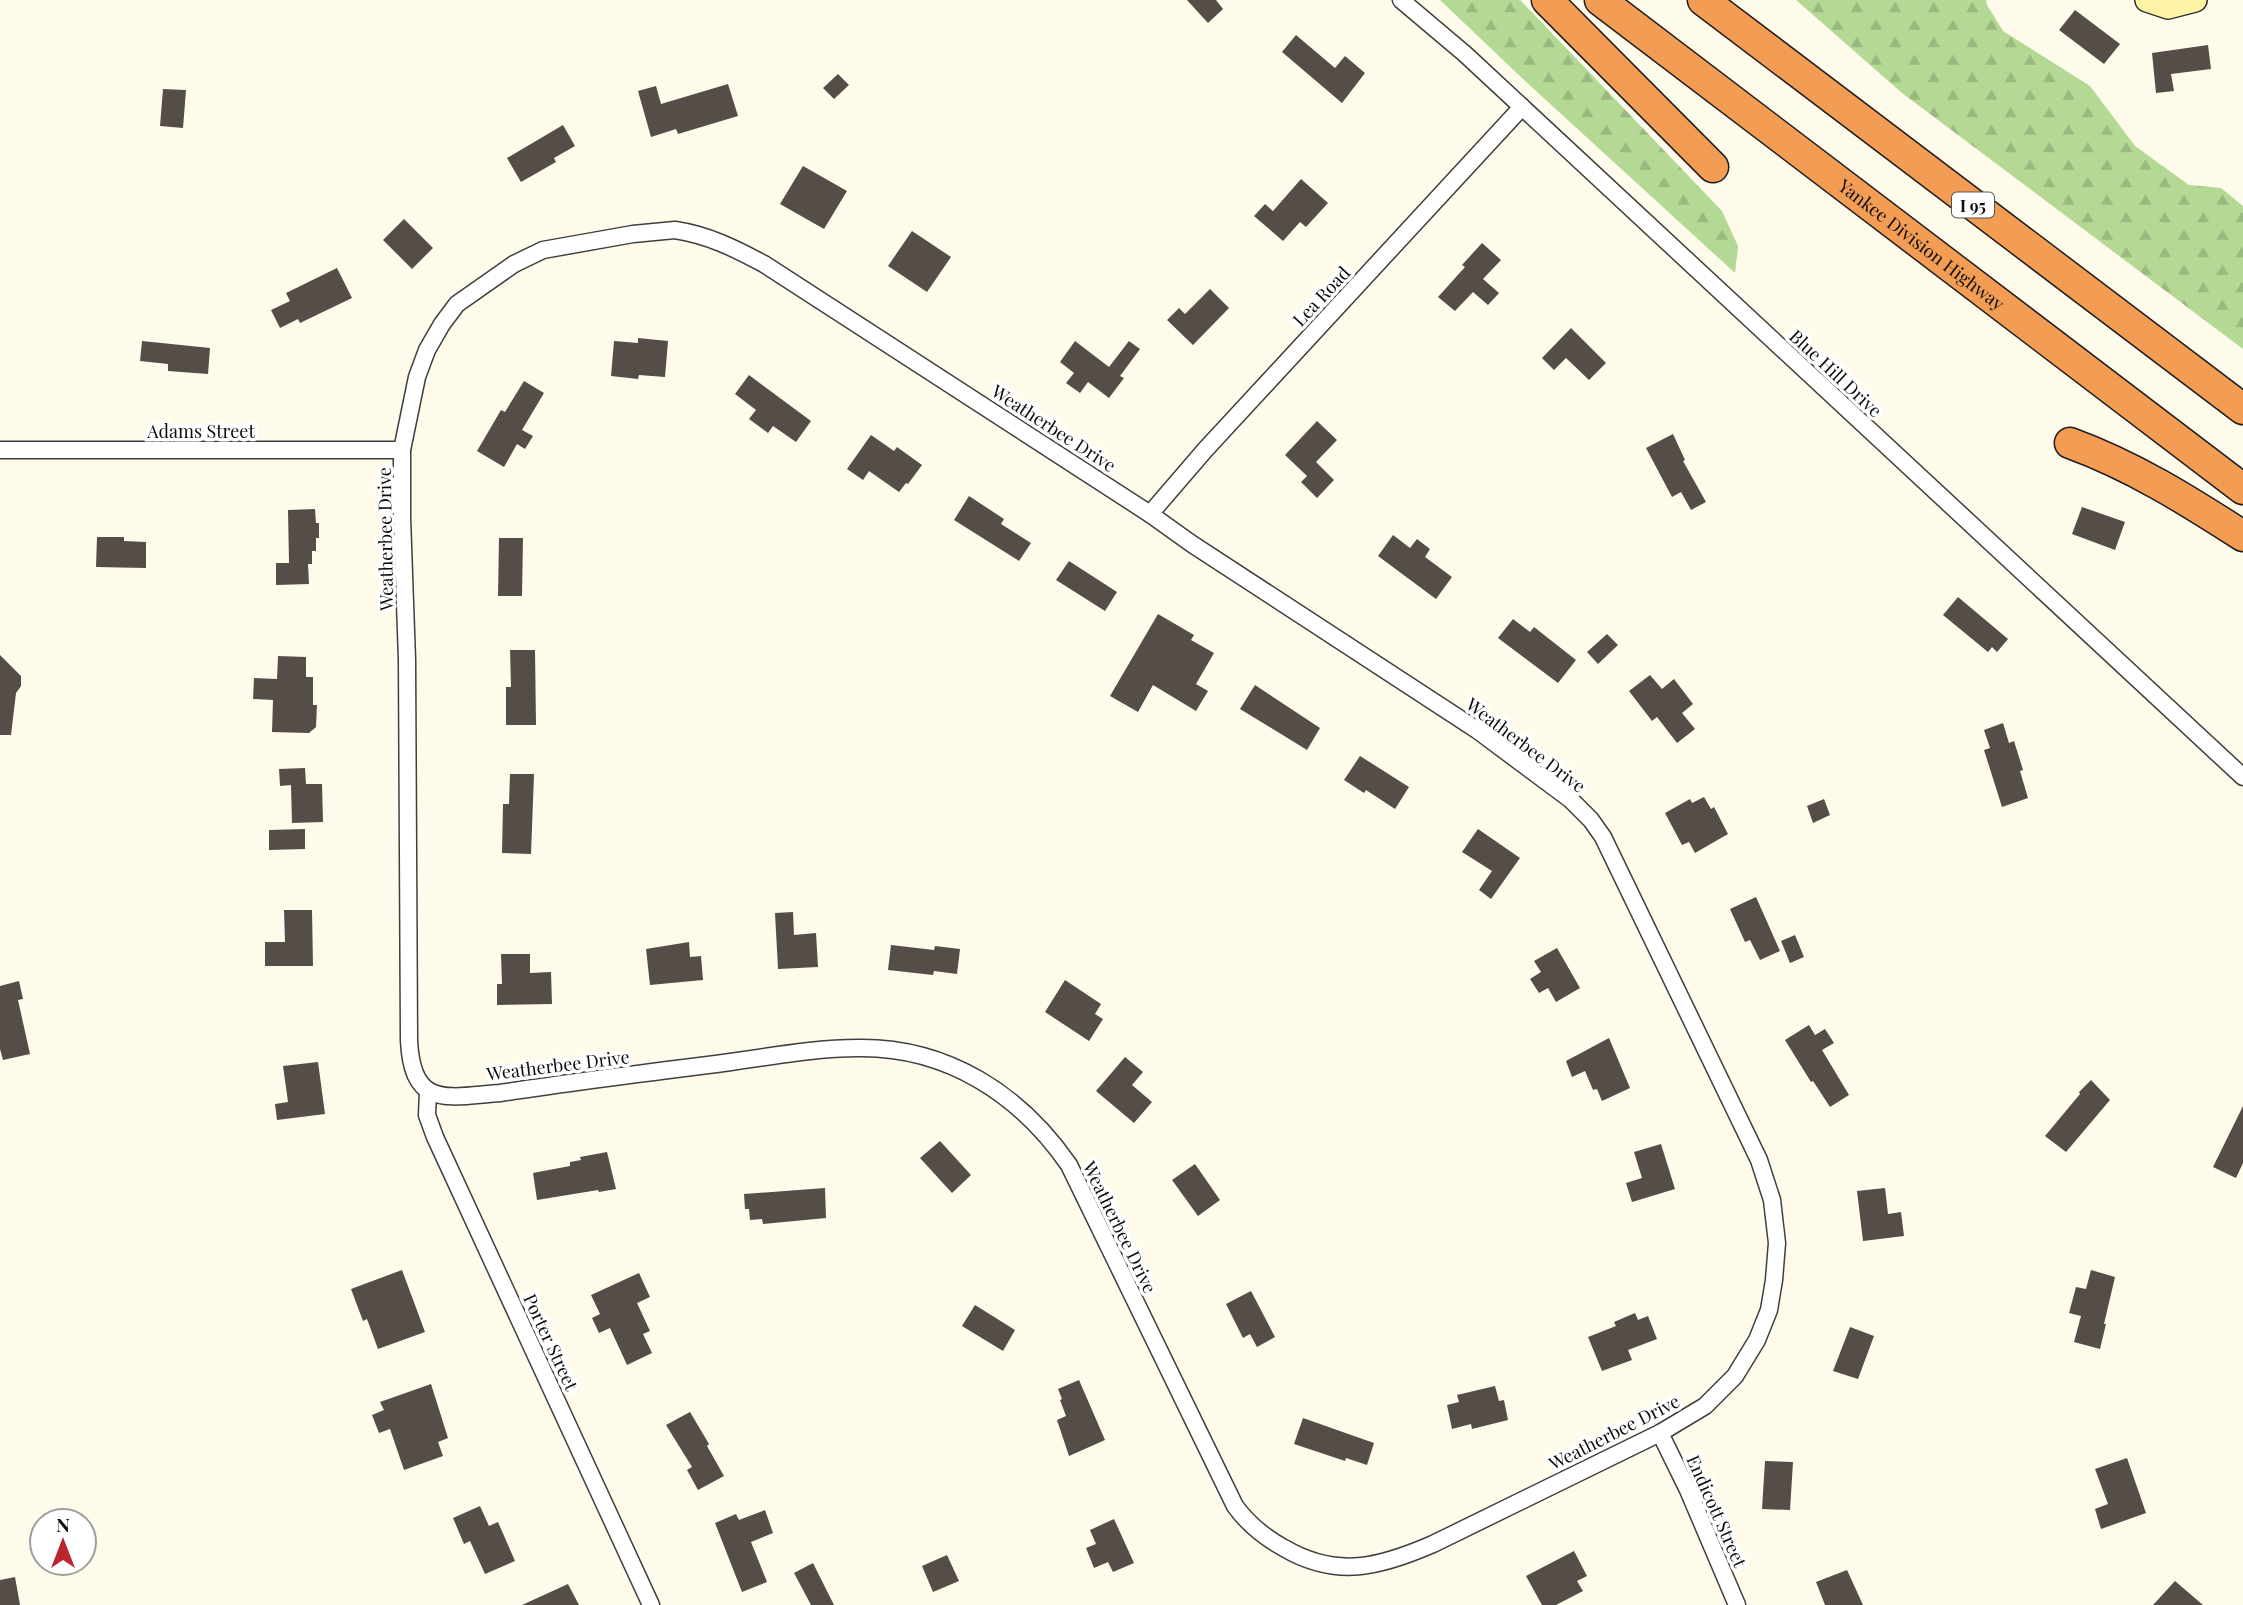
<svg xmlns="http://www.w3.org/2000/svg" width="2243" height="1605" viewBox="0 0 2243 1605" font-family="'Playfair Display',serif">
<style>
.forest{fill:url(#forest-firs)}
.building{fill:#544d48}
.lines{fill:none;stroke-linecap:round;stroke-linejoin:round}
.street-casing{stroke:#3f3f3f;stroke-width:19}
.secondary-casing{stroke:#2e2e2e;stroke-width:26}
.highway-casing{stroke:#1d1d1d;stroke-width:33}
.street{stroke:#fff;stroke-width:16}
.secondary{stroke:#fef4a6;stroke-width:23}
.highway{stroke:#f39c54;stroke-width:30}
.labels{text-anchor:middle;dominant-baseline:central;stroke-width:7;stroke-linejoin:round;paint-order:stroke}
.shield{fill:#fff;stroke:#555;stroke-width:2}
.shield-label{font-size:16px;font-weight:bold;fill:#0c0c0c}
.street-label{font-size:18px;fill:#0c0c0c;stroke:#fff}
</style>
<defs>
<pattern id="forest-firs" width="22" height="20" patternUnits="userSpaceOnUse" patternTransform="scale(1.75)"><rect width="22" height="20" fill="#b4d995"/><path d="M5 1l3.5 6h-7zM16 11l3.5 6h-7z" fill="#9ab97f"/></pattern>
</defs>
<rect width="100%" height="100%" fill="#fffbeb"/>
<!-- forest -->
<g class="forest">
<polygon points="1440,0 1520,0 1523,3 1722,211 1738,246 1735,273 1523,79"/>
<polygon points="1796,0 1986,0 1987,5 2003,31 2090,86 2135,146 2189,185 2221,188 2243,206 2243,349 1902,93"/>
</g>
<!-- building -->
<g class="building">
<polygon points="1187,0 1216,0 1223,9 1208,23"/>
<polygon points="2075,10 2120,44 2104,64 2059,30"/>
<polygon points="1296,35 1335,68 1345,56 1365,73 1342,103 1282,52"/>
<polygon points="2208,45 2211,69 2171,74 2174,91 2156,93 2152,53"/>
<polygon points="838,74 849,85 834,99 823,88"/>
<polygon points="728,84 738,116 678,134 676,129 651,137 638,91 656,86 661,104"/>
<polygon points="163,89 186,90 183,128 160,126"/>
<polygon points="563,125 575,146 554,158 556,162 521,182 507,158"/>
<polygon points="803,166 847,191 824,229 780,204"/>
<polygon points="1301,179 1328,203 1306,227 1300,222 1283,241 1254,216 1265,204 1273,211"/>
<polygon points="404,219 433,248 412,269 383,240"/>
<polygon points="912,231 951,257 927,292 888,266"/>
<polygon points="1482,243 1501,260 1483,279 1499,293 1488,305 1473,292 1455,311 1438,297 1465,267 1462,265"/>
<polygon points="337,268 352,298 300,323 298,319 280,328 271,310 290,301 286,293"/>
<polygon points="1210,289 1229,308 1193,345 1167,320 1179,308 1185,314"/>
<polygon points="1571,328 1606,363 1589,380 1566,358 1554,370 1542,358"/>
<polygon points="638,338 668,341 665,377 639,375 638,379 611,376 614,341 638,343"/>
<polygon points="142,341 210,348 208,374 168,371 168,364 140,361"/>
<polygon points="1075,341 1109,367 1129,341 1140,349 1120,376 1124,378 1109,398 1088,382 1080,393 1066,383 1074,373 1060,362"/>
<polygon points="749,375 811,421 796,442 773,426 768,433 749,419 756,410 735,394"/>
<polygon points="524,381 544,393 522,430 533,436 525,449 517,444 504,467 477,451 501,410 505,412"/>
<polygon points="1317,421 1337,440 1316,462 1334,480 1317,498 1301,482 1307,476 1285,455"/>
<polygon points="1673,434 1685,460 1683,461 1706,502 1691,510 1681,492 1672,497 1646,448"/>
<polygon points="871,435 894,451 897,447 922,465 908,484 906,483 899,492 869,471 863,480 847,469"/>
<polygon points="969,496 1004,519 1001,524 1031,543 1019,561 954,520"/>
<polygon points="2082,507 2125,522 2115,550 2072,534"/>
<polygon points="315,509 316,523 319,523 319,538 316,538 316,551 312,551 312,564 308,564 309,584 276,585 276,563 289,563 288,510"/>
<polygon points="1393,535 1410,548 1417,539 1430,549 1425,557 1452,577 1436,599 1378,556"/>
<polygon points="97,537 124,537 124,541 146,542 146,568 96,567"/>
<polygon points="499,538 523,538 522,596 498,596"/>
<polygon points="1069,561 1117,592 1105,611 1056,580"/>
<polygon points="1958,597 2008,639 1997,652 1992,647 1988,652 1943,615"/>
<polygon points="1158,614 1194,635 1191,640 1214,653 1196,684 1208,691 1196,711 1153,685 1138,712 1110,696"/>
<polygon points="1513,619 1530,632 1534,627 1576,660 1558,683 1498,638"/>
<polygon points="1607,634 1618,645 1598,664 1587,652"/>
<polygon points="510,650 535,650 536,725 506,725 506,687 511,687"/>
<polygon points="0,655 21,676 21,686 16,693 11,735 0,735"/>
<polygon points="278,656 306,657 306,677 313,677 313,705 317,705 316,727 309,733 272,732 273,700 253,699 254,678 277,679"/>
<polygon points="1650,675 1662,689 1674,679 1693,704 1682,713 1695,729 1677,743 1657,717 1652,721 1629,691"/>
<polygon points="1255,685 1320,728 1307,750 1240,709"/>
<polygon points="2003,723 2009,743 2014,741 2023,770 2020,771 2028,798 2002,807 1984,750 1990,748 1984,730"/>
<polygon points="1360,756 1409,787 1395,809 1366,790 1364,793 1344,780"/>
<polygon points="305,768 306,784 322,784 323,822 292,823 291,785 280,786 279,769"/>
<polygon points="510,774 534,774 531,854 502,853 503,804 509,804"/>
<polygon points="1704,797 1711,809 1714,807 1728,834 1695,853 1689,842 1682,845 1665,813 1690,799 1692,803"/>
<polygon points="1824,799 1830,815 1813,823 1807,806"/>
<polygon points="305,829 305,849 269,850 269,830"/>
<polygon points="1478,829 1520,858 1491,899 1479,890 1492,871 1462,852"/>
<polygon points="1756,897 1780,951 1760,960 1750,940 1745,942 1730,909"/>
<polygon points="284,910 312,910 313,966 265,966 265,942 285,942"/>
<polygon points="793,912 794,935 816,933 818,967 778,969 775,913"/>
<polygon points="1795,935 1804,957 1790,963 1781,941"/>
<polygon points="689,942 690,957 701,956 703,980 650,985 646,949"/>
<polygon points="891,945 934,950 935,946 960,949 957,974 934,971 933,975 888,970"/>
<polygon points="1557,948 1580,988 1556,1002 1548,988 1539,993 1530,979 1541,972 1534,961"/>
<polygon points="501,954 530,954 530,973 551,972 552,1004 497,1005 497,984 502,984"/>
<polygon points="1065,980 1101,1004 1095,1014 1103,1019 1089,1041 1045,1012"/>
<polygon points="19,981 23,999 18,1000 30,1054 3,1060 0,1049 0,986"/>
<polygon points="1809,1025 1815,1035 1825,1029 1834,1043 1822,1050 1849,1095 1830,1107 1813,1081 1811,1082 1785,1040"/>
<polygon points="1609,1038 1630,1088 1602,1101 1597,1089 1593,1090 1585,1071 1572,1077 1566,1061"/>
<polygon points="1125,1057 1143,1072 1132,1085 1152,1102 1134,1123 1096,1091"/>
<polygon points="318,1062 325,1114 277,1120 275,1104 288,1102 283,1066"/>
<polygon points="2091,1080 2110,1100 2066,1152 2045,1136 2080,1094 2079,1092"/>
<polygon points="2243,1106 2243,1163 2236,1178 2213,1167"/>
<polygon points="940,1141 971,1175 952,1193 920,1158"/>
<polygon points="1661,1144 1675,1189 1632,1202 1626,1183 1642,1178 1634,1152"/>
<polygon points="607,1152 616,1189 599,1192 598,1190 537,1200 533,1173 570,1166 570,1162 581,1160 580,1157"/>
<polygon points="1195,1164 1220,1200 1198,1216 1172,1180"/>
<polygon points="825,1188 826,1218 763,1224 762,1219 750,1220 749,1209 745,1209 744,1194"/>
<polygon points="1885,1188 1888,1214 1901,1212 1904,1236 1863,1241 1857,1191"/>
<polygon points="402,1270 425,1332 378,1349 367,1319 363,1321 351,1289"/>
<polygon points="2091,1270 2115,1277 2104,1324 2106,1324 2100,1349 2074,1342 2081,1316 2069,1313 2076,1287 2086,1289"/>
<polygon points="639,1273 650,1297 637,1303 650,1331 643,1334 652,1353 627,1365 610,1328 599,1333 592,1318 600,1314 591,1295"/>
<polygon points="1251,1291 1275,1337 1257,1347 1250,1334 1243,1338 1226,1304"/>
<polygon points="975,1305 1015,1330 1003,1351 962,1326"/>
<polygon points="1635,1313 1638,1320 1648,1316 1657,1339 1628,1350 1632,1360 1602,1371 1588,1337 1616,1326 1614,1322"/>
<polygon points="1850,1327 1874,1336 1858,1379 1833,1371"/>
<polygon points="1079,1380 1105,1440 1069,1456 1057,1420 1066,1416 1060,1400 1062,1399 1058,1389"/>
<polygon points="431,1384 448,1438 438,1442 443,1456 404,1470 390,1429 379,1433 372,1415 384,1410 380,1402"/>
<polygon points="1495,1386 1499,1401 1504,1400 1508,1420 1472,1429 1471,1424 1452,1429 1447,1405 1459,1402 1457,1395"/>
<polygon points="690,1412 709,1444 707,1446 724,1476 698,1490 687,1470 692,1467 666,1425"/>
<polygon points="1303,1418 1374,1443 1367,1465 1346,1458 1345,1461 1294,1444"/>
<polygon points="2127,1458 2146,1513 2101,1529 2095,1509 2108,1504 2095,1469"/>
<polygon points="1765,1461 1793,1462 1790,1510 1762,1509"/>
<polygon points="480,1506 489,1526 498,1522 515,1561 485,1574 470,1541 464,1544 453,1518"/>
<polygon points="765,1510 773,1533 751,1542 767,1582 742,1592 715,1523 736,1514 739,1520"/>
<polygon points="1114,1519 1134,1563 1113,1572 1108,1562 1094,1568 1086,1548 1096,1544 1090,1530"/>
<polygon points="1574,1551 1587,1576 1577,1581 1583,1591 1556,1605 1542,1605 1526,1576"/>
<polygon points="947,1555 959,1581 933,1592 922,1566"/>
<polygon points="813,1563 834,1605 811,1605 794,1573"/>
<polygon points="1847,1570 1863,1605 1825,1605 1816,1582"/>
<polygon points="15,1577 20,1605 0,1605 0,1580"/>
<polygon points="2175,1581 2203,1605 2153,1605"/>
<polygon points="568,1584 579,1605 522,1605"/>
</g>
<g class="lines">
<defs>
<g id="street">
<polyline points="1401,0 1465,54 2243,777"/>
<path d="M675 230C708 235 734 248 764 264L1150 514 1192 544 1477 730 1571 800 1591 820 1603 837 1759 1160 1772 1200 1777 1243 1774 1280 1769 1310 1757 1340 1735 1376 1705 1406 1660 1433 1433 1544C1380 1567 1337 1579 1284 1548 1264 1537 1248 1524 1235 1506L1069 1165C1020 1094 947 1047 859 1048 812 1048 763 1058 716 1064 644 1073 572 1082 500 1093 447 1097 412 1109 409 1040L407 660 402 517V450L417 377 427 350 442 324 457 304 514 264 543 250 633 234Z"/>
<polyline points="0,450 402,450"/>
<polyline points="1150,514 1205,450 1522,107"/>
<polyline points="428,1092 427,1115 435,1137 651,1605"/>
<polyline points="1660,1433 1688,1490 1737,1605"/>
</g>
<polyline id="secondary" points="2147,0 2168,7 2195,0"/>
<g id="highway">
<polyline points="1547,0 1713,167"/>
<path id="s1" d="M1600 0 2243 489"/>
<polyline points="1703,0 2243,409"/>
<path d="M2070 443C2133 466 2187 500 2243 536"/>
</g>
</defs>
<!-- street casing -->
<use href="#street" class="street-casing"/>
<!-- secondary casing -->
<use href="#secondary" class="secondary-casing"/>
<!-- highway casing -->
<use href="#highway" class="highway-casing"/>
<!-- street -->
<use href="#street" class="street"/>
<!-- secondary -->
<use href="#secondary" class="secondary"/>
<!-- highway -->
<use href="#highway" class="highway"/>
</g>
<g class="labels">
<!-- shield labels -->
<rect class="shield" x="1952" y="192.5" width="42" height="25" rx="5"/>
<g class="shield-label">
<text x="1973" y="205">I 95</text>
</g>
<!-- street labels -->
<g class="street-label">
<text stroke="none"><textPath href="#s1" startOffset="404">Yankee Division Highway</textPath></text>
<text transform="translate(1321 296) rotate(-47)">Lea Road</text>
<text transform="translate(1836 373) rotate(43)">Blue Hill Drive</text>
<text transform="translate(1054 428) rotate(33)">Weatherbee Drive</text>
<text x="201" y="431">Adams Street</text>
<text transform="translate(385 539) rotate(-91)">Weatherbee Drive</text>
<text transform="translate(1526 745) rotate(37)">Weatherbee Drive</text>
<text transform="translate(558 1065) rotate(-7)">Weatherbee Drive</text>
<text transform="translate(1120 1227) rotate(64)">Weatherbee Drive</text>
<text transform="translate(551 1342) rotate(65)">Porter Street</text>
<text transform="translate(1614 1432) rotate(-27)">Weatherbee Drive</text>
<text transform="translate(1717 1511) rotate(66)">Endicott Street</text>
</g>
</g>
<!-- north arrow -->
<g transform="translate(63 1542)"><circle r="33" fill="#ffffff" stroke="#9e9e9e" stroke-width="2"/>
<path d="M0-5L12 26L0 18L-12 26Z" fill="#ba252e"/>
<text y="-10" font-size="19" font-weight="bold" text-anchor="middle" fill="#0c0c0c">N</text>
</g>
</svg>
